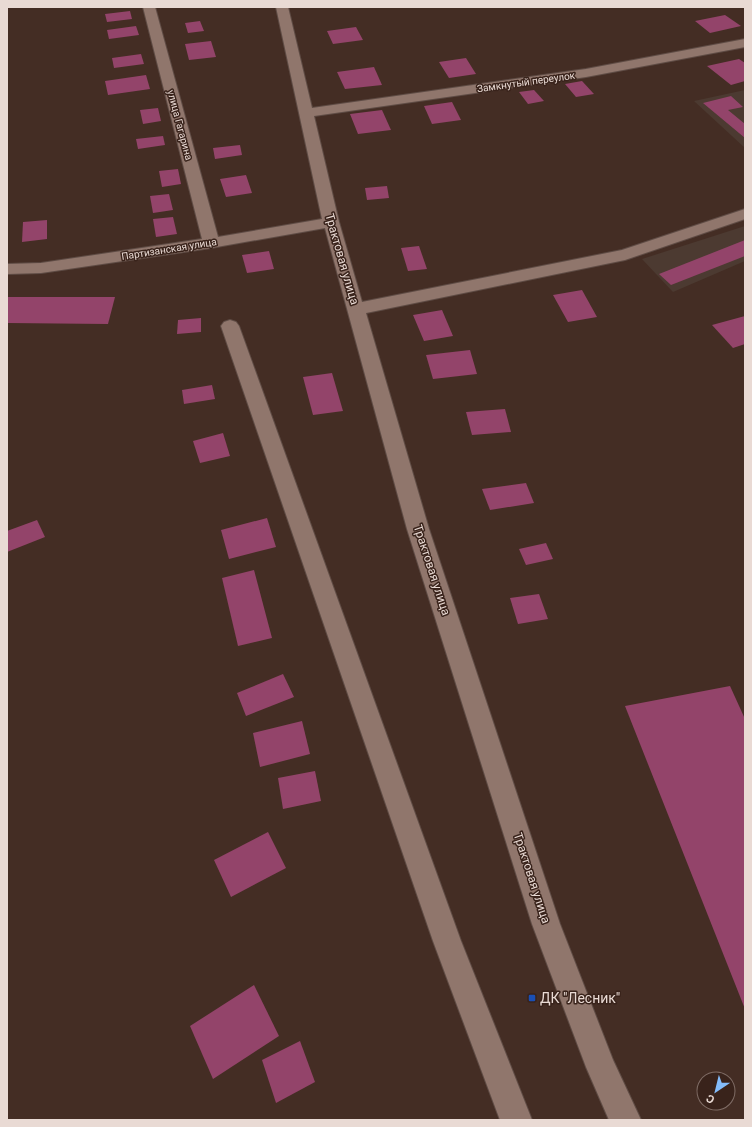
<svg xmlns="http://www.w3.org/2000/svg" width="752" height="1127" viewBox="0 0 752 1127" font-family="Roboto,sans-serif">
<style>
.industrial{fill:#4c3a31}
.building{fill:#93446a}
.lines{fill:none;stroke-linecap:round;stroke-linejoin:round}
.minor-casing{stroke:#5f4c45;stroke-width:2}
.minor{fill:#90766c;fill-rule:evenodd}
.transit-dot{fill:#1a4fb4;stroke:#39231b;stroke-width:1.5}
.labels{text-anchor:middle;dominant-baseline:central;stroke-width:3;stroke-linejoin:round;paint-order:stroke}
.far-street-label{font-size:10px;fill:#e9dad4;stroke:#39231b}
.street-label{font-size:12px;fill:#e9dad4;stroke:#39231b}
.near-poi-label{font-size:14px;fill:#e9dad4;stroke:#39231b;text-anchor:start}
</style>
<rect width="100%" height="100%" fill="#442d24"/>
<!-- industrial -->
<g class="industrial">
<polygon points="745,90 745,148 694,101"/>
<polygon points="745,226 745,261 673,292 642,259"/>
</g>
<!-- building -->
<g class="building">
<polygon points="130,11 132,19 107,22 105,14"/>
<polygon points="725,15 741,26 710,33 695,21"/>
<polygon points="200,21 204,31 188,33 185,23"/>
<polygon points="136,26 139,35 109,39 107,30"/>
<polygon points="356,27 363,40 333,44 327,31"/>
<polygon points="211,41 216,57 189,60 185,44"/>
<polygon points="141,54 144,64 114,68 112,58"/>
<polygon points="466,58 476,74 449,78 439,62"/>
<polygon points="739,59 745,63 745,81 731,85 707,66"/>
<polygon points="374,67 382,85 345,89 337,72"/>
<polygon points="146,75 150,89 108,95 105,81"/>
<polygon points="582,81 594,94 576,97 565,84"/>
<polygon points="534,90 544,101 528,104 519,92"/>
<polygon points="731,96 743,107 728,110 745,124 745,138 703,103"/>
<polygon points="452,102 461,120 432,124 424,106"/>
<polygon points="158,108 161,121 143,124 140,110"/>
<polygon points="382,110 391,130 358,134 350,114"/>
<polygon points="163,136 165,145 138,149 136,139"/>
<polygon points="240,145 242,155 215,159 213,148"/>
<polygon points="178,169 181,184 162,187 159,171"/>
<polygon points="246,175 252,193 226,197 220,179"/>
<polygon points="387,186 389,198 367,200 365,188"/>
<polygon points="169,194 173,210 153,213 150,196"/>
<polygon points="173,217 177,234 156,237 153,219"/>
<polygon points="47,220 47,239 22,242 23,222"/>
<polygon points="745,240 745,256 671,285 659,274"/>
<polygon points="419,246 427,269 408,271 401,248"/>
<polygon points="269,251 274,269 247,273 242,255"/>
<polygon points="582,290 597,317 568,322 553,295"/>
<polygon points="7,297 115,297 108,324 7,323"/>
<polygon points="442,310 453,336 424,341 413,315"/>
<polygon points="745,316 745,344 733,348 712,325"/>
<polygon points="201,318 201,332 177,334 178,320"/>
<polygon points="470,350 477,374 433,379 426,355"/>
<polygon points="332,373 343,411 313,415 303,377"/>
<polygon points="212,385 215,399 184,404 182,390"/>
<polygon points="505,409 511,432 472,435 466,412"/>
<polygon points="223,433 230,456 200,463 193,441"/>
<polygon points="526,483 534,503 490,510 482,489"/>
<polygon points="267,518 276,547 229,559 221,530"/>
<polygon points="37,520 45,537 7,552 7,531"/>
<polygon points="546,543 553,559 526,565 519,549"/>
<polygon points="254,570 272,638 238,646 222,578"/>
<polygon points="539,594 548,619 518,624 510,598"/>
<polygon points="283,674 294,697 246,716 237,693"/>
<polygon points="730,686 745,719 745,1009 625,706"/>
<polygon points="302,721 310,754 260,767 253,733"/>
<polygon points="315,771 321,801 283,809 278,778"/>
<polygon points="268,832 286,868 231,897 214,860"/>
<polygon points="254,985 279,1036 213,1079 190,1026"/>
<polygon points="300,1041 315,1082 276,1103 262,1060"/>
</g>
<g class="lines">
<defs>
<g id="minor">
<polygon points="143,7 155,7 218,237 322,219 276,7 288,7 312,108 586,69 745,39 745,47 586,77 314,116 339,222 362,302 622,250 745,209 745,219 625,260 366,313 429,529 560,924 613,1060 641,1120 609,1120 586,1067 532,924 407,529 325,228 211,248 41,273 7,274 7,264 41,263 202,239"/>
<polygon points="230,320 236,322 239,326 461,941 532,1120 500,1120 433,941 221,326 224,322"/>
</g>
</defs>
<!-- minor casing -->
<use href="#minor" class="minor-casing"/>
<!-- minor -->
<use href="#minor" class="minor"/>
</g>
<!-- markers -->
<rect class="transit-dot" x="528" y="994" width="8" height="8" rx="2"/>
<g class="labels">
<!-- far-street labels -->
<g class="far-street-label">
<text transform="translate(526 82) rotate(-8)">Замкнутый переулок</text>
<text transform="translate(180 125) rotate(75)">улица Гагарина</text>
<text transform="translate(169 249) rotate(-9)">Партизанская улица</text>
</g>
<!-- street labels -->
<g class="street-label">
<text transform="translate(342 259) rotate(74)">Трактовая улица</text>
<text transform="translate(432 570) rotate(72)">Трактовая улица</text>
<text transform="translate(532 878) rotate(72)">Трактовая улица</text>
</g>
<!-- near-poi labels -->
<g class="near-poi-label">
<text x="540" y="998">ДК "Лесник"</text>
</g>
</g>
<!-- border -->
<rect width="752" height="1127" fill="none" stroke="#e9dad4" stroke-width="16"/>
<!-- north arrow -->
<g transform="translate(716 1091) rotate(215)"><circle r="19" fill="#39231b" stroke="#7f6c65"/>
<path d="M0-3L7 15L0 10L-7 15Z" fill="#83bcfb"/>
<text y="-6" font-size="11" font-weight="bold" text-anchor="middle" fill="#e9dad4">С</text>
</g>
</svg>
